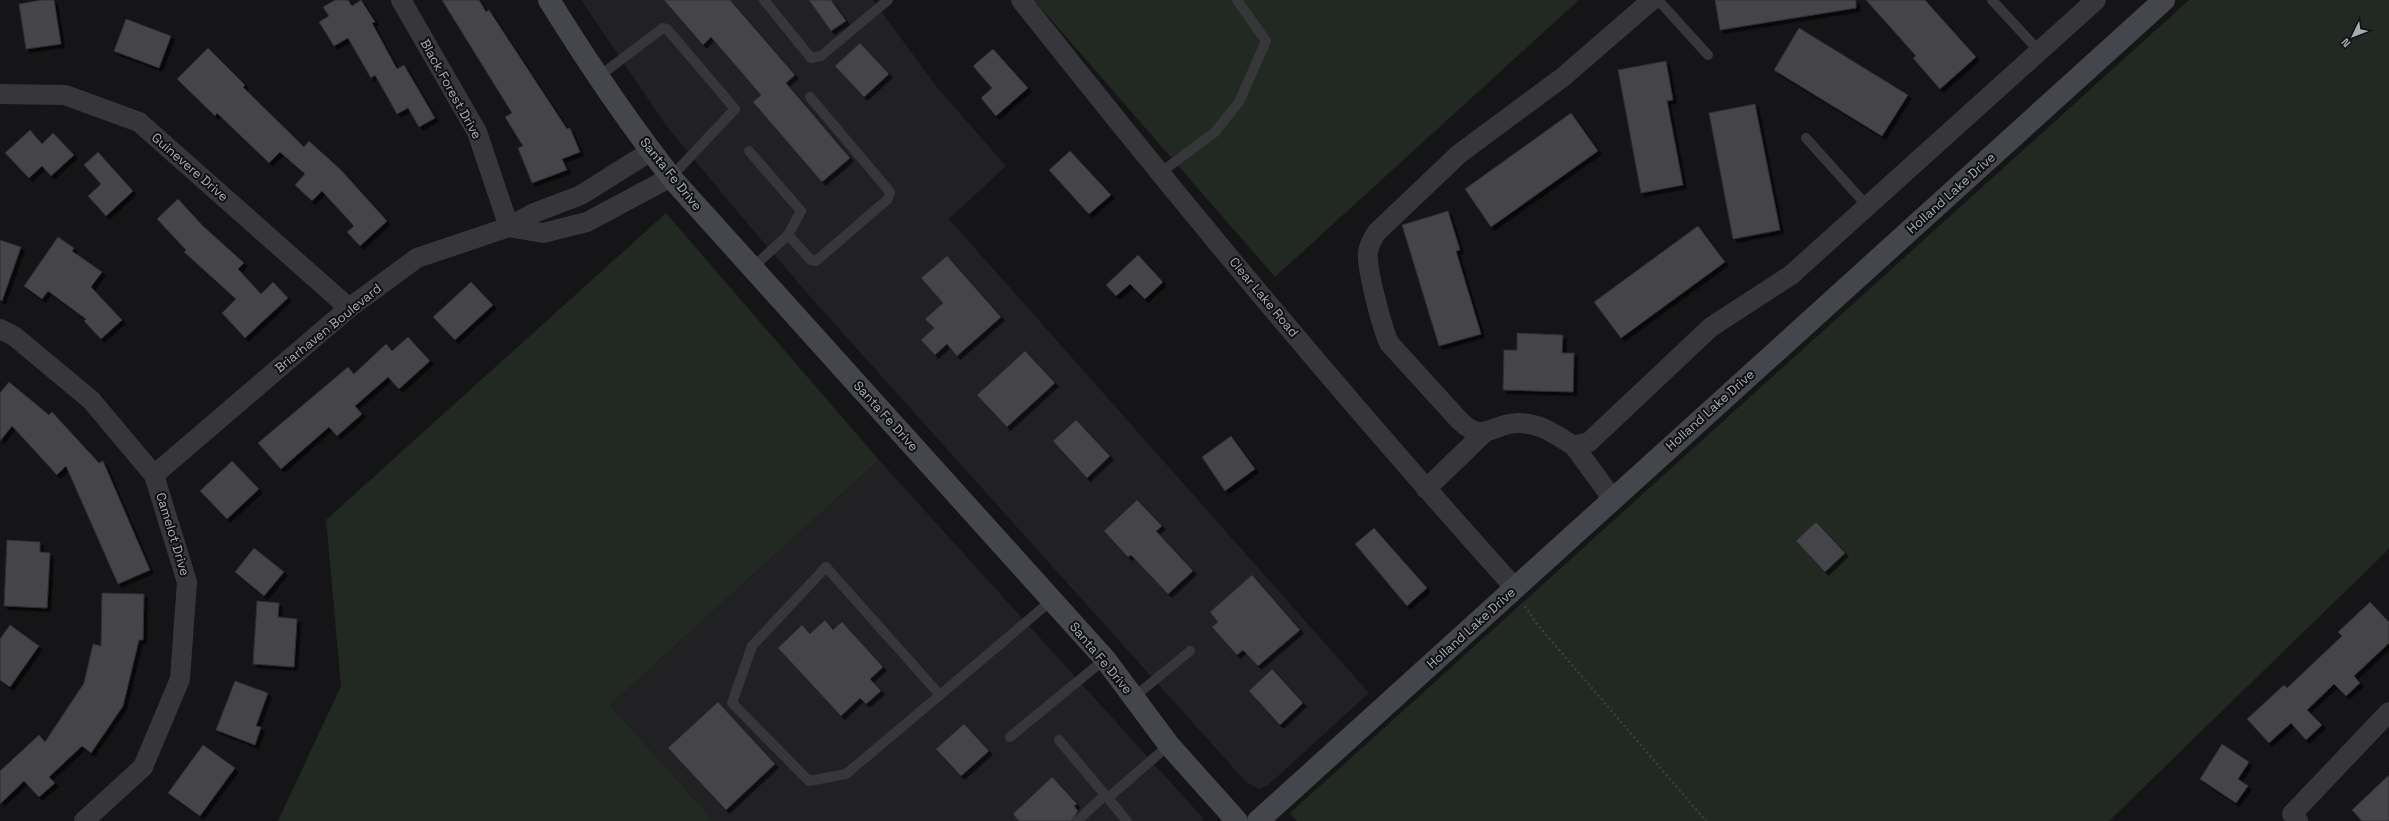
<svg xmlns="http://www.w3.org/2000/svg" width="2389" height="821" viewBox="0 0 2389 821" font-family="'Space Grotesk',sans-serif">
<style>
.built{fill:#212124}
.green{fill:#222822}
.building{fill:#444549;stroke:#2f2f32;filter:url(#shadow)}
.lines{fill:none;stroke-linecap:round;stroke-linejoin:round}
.path{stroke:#3d3e42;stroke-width:2.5;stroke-dasharray:2 3;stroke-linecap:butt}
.lane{stroke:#37373b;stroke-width:10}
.street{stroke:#37373b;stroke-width:20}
.secondary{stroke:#45464b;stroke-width:22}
.labels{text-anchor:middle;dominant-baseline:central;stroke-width:4;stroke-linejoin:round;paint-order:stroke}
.street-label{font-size:13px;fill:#a8adb5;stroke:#101012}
</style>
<defs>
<filter id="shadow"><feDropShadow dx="3.5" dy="3.5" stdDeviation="0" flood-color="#0009"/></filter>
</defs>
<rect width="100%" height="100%" fill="#151517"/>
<!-- built -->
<g class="built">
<polygon points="581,0 873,0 936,86 1006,166 949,219 1369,693 1268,785 1259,789 1246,782 814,301 730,203 665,124"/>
<polygon points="879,460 1203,818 1203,821 714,821 610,705"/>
</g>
<!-- green -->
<g class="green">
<polygon points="1034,0 1579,0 1275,277"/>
<polygon points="2189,0 2389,0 2389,549 2109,821 1297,821 1290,813"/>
<polygon points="666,213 879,460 610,705 714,821 278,821 341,686 326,520"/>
</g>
<!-- building -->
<g class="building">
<polygon points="41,0 54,0 61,44 26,49 19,4"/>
<polygon points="335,0 348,0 352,6 361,0 375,22 372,23 397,69 404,65 435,118 419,127 408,108 397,114 375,75 371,78 348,38 334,46 319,22 329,16 323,7"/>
<polygon points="442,0 479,0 486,12 489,10 567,129 570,128 580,152 562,159 567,170 532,183 518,148 523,146 505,117 512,113"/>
<polygon points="664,0 730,0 795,75 786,83 850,158 822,182 753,102 761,95 711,37 703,45"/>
<polygon points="809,0 831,0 846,21 831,31"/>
<polygon points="1715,0 1856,0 1856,8 1720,30"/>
<polygon points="1866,0 1925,0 1976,57 1940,89 1913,58 1916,56"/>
<polygon points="126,19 171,36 159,68 114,51"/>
<polygon points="1799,28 1908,95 1882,136 1774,70"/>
<polygon points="860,43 889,74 864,97 835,66"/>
<polygon points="208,48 245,85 243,87 304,147 309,141 341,170 387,221 360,246 347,232 354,226 322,191 312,201 295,185 305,174 280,152 269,163 217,113 215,116 177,79"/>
<polygon points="993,49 1028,88 996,116 981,98 992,88 973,66"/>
<polygon points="1666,61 1673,100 1667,101 1683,185 1641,193 1618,70"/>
<polygon points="1755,104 1780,230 1733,239 1709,113"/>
<polygon points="1571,113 1598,151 1491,227 1465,189"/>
<polygon points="30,130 42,144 53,133 74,155 51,176 42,166 29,178 5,153"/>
<polygon points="1070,151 1111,195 1089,214 1049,170"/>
<polygon points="98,152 133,191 106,216 88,196 101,184 84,165"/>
<polygon points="178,199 203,226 244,263 238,269 261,294 273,282 288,298 245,338 222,313 236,299 184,252 186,250 157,219"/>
<polygon points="1448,211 1460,250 1456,251 1481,334 1439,346 1402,225"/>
<polygon points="1698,226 1725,262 1621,338 1594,302"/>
<polygon points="58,237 74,248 72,251 102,272 91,287 122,320 101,339 84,321 86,319 48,291 42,299 24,286"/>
<polygon points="0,240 21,247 2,301 0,300"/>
<polygon points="1138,255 1163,282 1145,299 1130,284 1116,296 1106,285"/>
<polygon points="947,256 1001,317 957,356 947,344 935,355 921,340 934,328 925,319 943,303 921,278"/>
<polygon points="471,282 493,305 455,340 433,317"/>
<polygon points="1517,333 1563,335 1562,353 1574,353 1573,392 1503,390 1504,350 1517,350"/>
<polygon points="408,337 430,361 399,389 388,377 355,406 362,414 337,436 329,427 281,469 258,443 348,367 354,374 386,344 392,351"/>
<polygon points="1025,351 1055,383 1007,427 977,395"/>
<polygon points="9,382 49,415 52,412 99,463 103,461 150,570 118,584 66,466 57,475 12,426 0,441 0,393"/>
<polygon points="1076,420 1110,456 1087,478 1053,441"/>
<polygon points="1231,436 1255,469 1225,491 1202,457"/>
<polygon points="232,461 259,489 227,519 200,491"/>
<polygon points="1137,500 1162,526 1156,531 1193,571 1168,594 1131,555 1128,557 1104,531"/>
<polygon points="1816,522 1845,553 1825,572 1796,541"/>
<polygon points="1374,528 1427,588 1407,606 1355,544"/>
<polygon points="7,540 40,542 40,552 50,553 47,608 4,606"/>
<polygon points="254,548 284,572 264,596 235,572"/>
<polygon points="1252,575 1300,630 1258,666 1243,650 1237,655 1212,627 1218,622 1210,612"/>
<polygon points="102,593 144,594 143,640 139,640 123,706 91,753 82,746 49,777 55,783 39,797 24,781 0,804 0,771 39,735 45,742 84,683 93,644 101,646"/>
<polygon points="257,601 279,603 278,617 297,619 294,667 253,664"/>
<polygon points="2370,602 2389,622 2389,643 2354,676 2360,683 2346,696 2334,684 2307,710 2322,725 2306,740 2291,723 2269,743 2247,719 2284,685 2287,688 2342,636 2338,632"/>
<polygon points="825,620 833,630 842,622 883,667 870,679 881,691 866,704 860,698 841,716 778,648 802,625 810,634"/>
<polygon points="10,625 39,646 10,687 0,680 0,639"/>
<polygon points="1272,669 1303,703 1280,725 1249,691"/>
<polygon points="235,681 268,693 256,726 261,727 255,745 216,730"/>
<polygon points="718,702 775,764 726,810 668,748"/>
<polygon points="964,724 989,751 961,776 936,749"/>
<polygon points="2222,744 2249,762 2238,779 2248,786 2236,803 2200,779"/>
<polygon points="203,745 235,768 200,816 168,793"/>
<polygon points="2389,775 2389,821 2362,821 2352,810"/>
<polygon points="1052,777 1077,804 1074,806 1078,811 1071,821 1019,821 1013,814"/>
</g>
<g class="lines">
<!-- path -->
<polyline class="path" points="1525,606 1536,623 1706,821"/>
<!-- lane -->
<g class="lane">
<polyline points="764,0 811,58 821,56 888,0"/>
<polyline points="1658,0 1708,55"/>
<polyline points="1992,0 2039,51"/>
<polyline points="598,77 663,28 667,29 735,109 671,177"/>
<polyline points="1806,138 1868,207"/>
<polyline points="749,151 801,211 788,235"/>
<polyline points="1160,173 1215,132 1239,102 1266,41 1237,0"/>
<polyline points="752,268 788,235 811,260 816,261 888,199 890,192 810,97"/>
<polyline points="940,695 846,774 809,781 732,703 752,646 826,567 940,695 1052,600"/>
<polyline points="1134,697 1190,651"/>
<polyline points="1010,737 1105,659"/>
<polyline points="1059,740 1127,821"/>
<polyline points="1108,798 1169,745"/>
<polyline points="1077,821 1105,795"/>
</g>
<!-- street -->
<g class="street">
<polyline points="401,0 477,132 509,227"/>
<path d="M1021 0C1180 201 1344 398 1515 588"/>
<path d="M1652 0 1563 77 1459 154 1377 232C1373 238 1369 244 1368 252 1366 268 1382 327 1389 343L1459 420C1485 446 1491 422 1520 423 1541 423 1557 436 1574 446L1589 442 1711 327 1791 275 2096 0"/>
<polyline points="0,94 65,95 139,122 349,308"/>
<polyline points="509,227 543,233 587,222 671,177"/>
<polyline points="0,329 14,336 91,400 154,475 187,582 180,679 143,767 84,821"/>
<polyline points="1574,446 1612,498"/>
<polyline points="154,475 349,308 417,258 509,227 534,213 581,195 651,151"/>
<polyline points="1426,489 1485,432"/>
<polyline points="2298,821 2292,814 2389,712"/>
</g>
<!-- secondary -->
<g class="secondary">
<path d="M549 0C588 63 629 124 675 182L1105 659 1169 745 1237 821"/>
<polyline points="1258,821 2164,0"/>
</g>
</g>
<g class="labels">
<!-- street labels -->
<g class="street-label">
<text transform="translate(451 89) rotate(61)">Black Forest Drive</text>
<text transform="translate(190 167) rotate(41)">Guinevere Drive</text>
<text transform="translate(671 174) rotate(51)">Santa Fe Drive</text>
<text transform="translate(1951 193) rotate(-42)">Holland Lake Drive</text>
<text transform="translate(1264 297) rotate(50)">Clear Lake Road</text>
<text transform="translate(328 328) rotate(-39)">Briarhaven Boulevard</text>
<text transform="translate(1710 410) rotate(-42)">Holland Lake Drive</text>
<text transform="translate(886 416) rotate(48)">Santa Fe Drive</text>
<text transform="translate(173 534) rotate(73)">Camelot Drive</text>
<text transform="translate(1471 628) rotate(-42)">Holland Lake Drive</text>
<text transform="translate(1101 658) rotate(50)">Santa Fe Drive</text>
</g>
</g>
<!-- north arrow -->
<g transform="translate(2353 36) rotate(227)" stroke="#101012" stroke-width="3" paint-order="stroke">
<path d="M0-3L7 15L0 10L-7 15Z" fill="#a8adb5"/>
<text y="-6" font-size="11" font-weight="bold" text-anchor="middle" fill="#a8adb5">N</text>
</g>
</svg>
